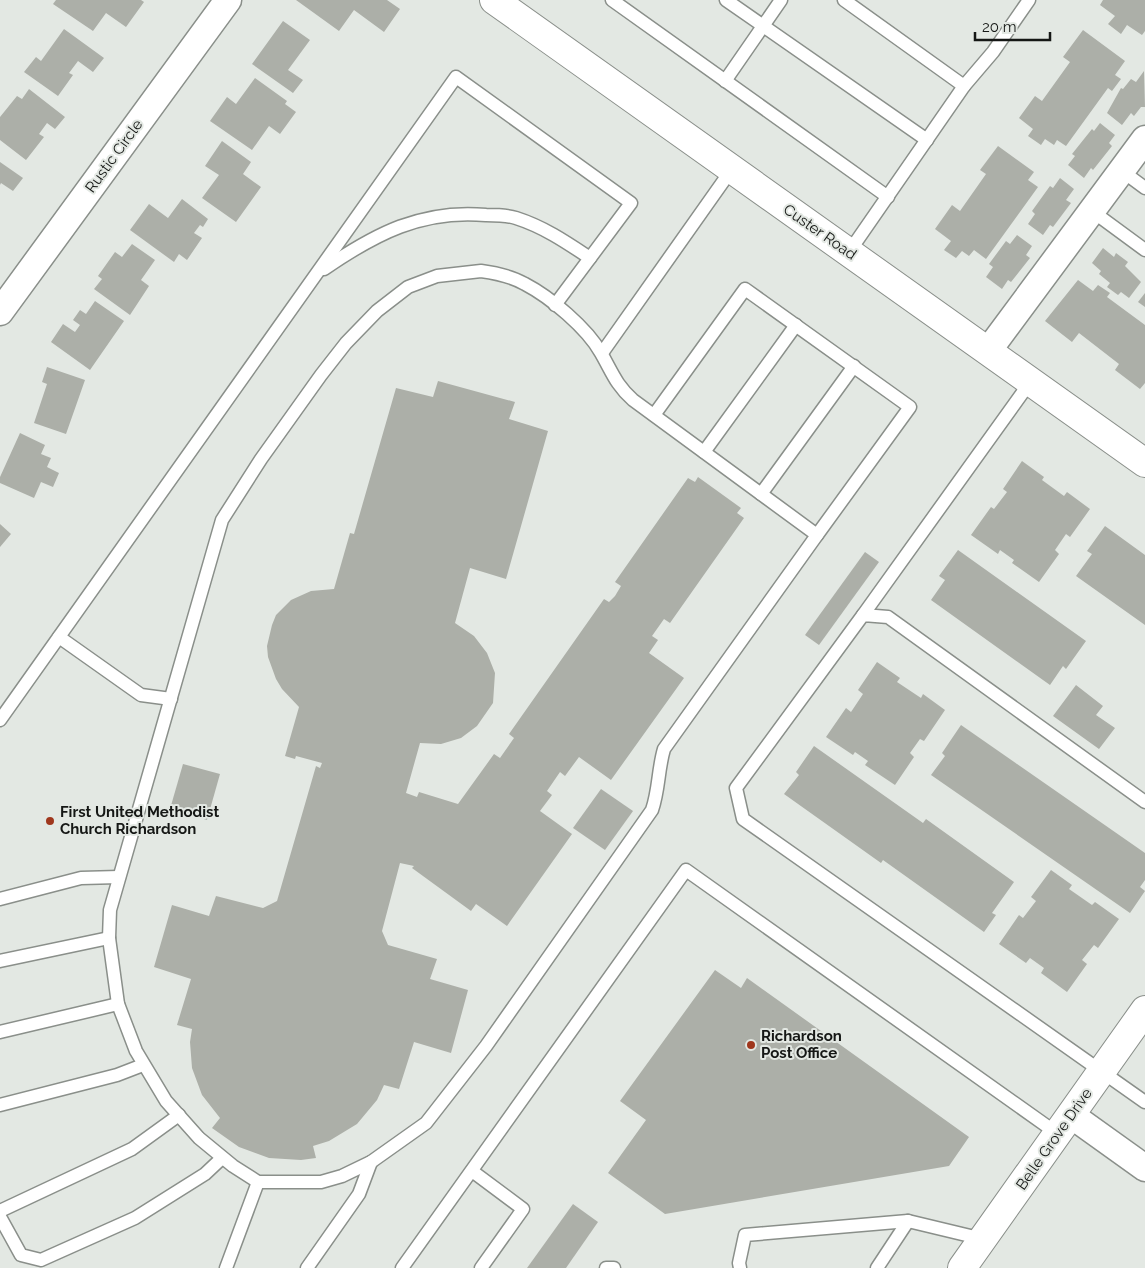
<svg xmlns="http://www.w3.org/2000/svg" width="1145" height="1268" viewBox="0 0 1145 1268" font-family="Raleway,sans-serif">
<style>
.building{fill:#acafa8}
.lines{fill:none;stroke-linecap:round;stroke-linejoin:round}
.lane-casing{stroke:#8a8f8a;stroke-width:15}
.street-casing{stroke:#8a8f8a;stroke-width:29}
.secondary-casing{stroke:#8a8f8a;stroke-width:30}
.lane{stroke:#fff;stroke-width:12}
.street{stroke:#fff;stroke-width:26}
.secondary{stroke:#fff;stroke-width:28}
.poi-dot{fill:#9f371d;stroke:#e3e8e3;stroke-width:2}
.labels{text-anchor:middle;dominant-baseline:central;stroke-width:4;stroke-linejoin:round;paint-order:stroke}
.street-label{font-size:15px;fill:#151715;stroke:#e3e8e3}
.poi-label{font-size:15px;font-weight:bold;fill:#151715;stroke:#e3e8e3;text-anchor:start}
</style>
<rect width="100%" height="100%" fill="#e3e8e3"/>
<!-- building -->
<g class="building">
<polygon points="56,0 141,0 144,2 126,27 106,13 93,31 53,4"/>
<polygon points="296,0 387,0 400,9 384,32 354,10 339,31"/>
<polygon points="1103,0 1145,0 1145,31 1142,35 1127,25 1121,34 1108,24 1115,16 1100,5"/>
<polygon points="283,21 310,40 288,70 303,80 293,93 252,64"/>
<polygon points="64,29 104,58 93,72 78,61 69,73 73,75 58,96 24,72 36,57 41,61"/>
<polygon points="1083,30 1125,61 1115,75 1121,79 1112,91 1108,88 1066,146 1057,140 1054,145 1045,139 1041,145 1028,136 1033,129 1019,118 1035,96 1042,101 1070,62 1063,57"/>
<polygon points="1144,71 1145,107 1141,107 1134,116 1131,113 1122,125 1107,113 1121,88 1123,89 1131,79 1136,82"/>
<polygon points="255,78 287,101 285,104 296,112 280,134 269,126 252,150 210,121 227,97 236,104"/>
<polygon points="29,89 65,117 55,129 47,123 39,134 44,137 26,160 0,140 0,117 17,96 22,99"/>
<polygon points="1100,123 1115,135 1109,143 1112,146 1093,170 1091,168 1084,178 1068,165 1075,156 1072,154 1092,129 1094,131"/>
<polygon points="222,141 251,162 243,174 261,187 236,222 202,198 219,175 205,166"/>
<polygon points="998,146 1034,172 1028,180 1038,187 986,259 974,250 969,256 962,251 956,258 944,250 951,241 935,229 952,205 960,211 986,174 980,170"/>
<polygon points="0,162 23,178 13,191 1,183 0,185"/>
<polygon points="1060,178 1074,189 1066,200 1071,203 1053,227 1050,225 1043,235 1028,224 1035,214 1032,211 1050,186 1053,188"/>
<polygon points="182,199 208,219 203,227 200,225 194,233 202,238 187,260 179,254 174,262 130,230 149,204 168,218"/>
<polygon points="1017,235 1032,246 1026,255 1030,258 1011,282 1008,280 1002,289 986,277 993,267 989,264 1006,241 1010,244"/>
<polygon points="132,244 155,260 141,280 149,286 130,315 94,289 102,279 98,276 115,252 122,257"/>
<polygon points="1103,248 1114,257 1116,253 1128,262 1125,266 1141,282 1129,298 1121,292 1118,295 1107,287 1110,283 1099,274 1101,271 1092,263"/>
<polygon points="1078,280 1093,291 1098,285 1110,293 1107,297 1145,325 1145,383 1140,389 1115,370 1119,364 1079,333 1072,342 1045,321"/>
<polygon points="1145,293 1145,307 1138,302"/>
<polygon points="95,301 124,321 90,370 51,342 63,324 75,332 80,325 73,320 80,310 86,314"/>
<polygon points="47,367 85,380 66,434 34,423 47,384 42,382"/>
<polygon points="438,381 515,402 509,419 548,431 506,579 470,568 455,623 474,636 487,653 495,673 493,703 477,726 461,738 441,744 420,743 406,793 417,797 419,792 458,804 494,754 500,758 514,738 509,734 604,599 609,602 615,596 621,586 615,582 688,478 695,482 698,477 741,508 737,513 744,518 670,623 664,619 652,636 658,640 649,653 684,678 611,780 579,757 565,776 560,772 547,791 552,795 540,811 572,834 507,926 476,904 471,911 412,868 414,866 400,863 382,931 388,945 437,959 430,979 468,990 451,1053 414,1042 399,1089 384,1085 377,1100 357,1124 329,1141 313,1146 316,1158 301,1160 269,1158 239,1147 212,1128 220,1118 202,1095 192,1068 190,1042 192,1029 177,1025 191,979 154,967 172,905 209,916 216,896 263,908 277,901 316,766 320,768 322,763 296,756 295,759 285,756 299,707 282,689 276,679 268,657 267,646 272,625 276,615 291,600 311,591 334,589 350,533 354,534 396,388 433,397"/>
<polygon points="20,433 45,445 41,454 51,458 47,467 59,473 53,487 41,482 34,498 0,483 0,477"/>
<polygon points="1022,461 1044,477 1042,480 1064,496 1067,492 1090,509 1070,537 1066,534 1055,550 1059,554 1039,582 1012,563 1014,560 1000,550 998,554 971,535 991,507 994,509 1007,492 1003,489"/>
<polygon points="0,524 11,534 0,547"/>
<polygon points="1105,526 1145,555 1145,625 1076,576 1092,554 1087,551"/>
<polygon points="958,550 1086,641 1066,669 1063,666 1050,685 931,600 945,580 939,576"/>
<polygon points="865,552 879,562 819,645 805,635"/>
<polygon points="877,662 900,678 897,682 921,698 923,694 945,710 924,741 920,739 910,753 914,757 895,785 865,765 868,761 855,752 853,755 826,737 846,708 851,712 863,694 858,690"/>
<polygon points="1076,685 1103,706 1096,715 1115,728 1099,749 1053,716"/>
<polygon points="961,725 1145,853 1145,880 1140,887 1145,891 1130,913 931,775 945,756 942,753"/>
<polygon points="814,746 923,823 926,819 1014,882 992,913 996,915 984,932 883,860 881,863 784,794 799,775 796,772"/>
<polygon points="183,764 220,774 207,820 170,809"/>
<polygon points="601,789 633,811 605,850 573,828"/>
<polygon points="1051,870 1072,885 1069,889 1092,905 1095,902 1119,919 1098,948 1094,945 1082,960 1087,964 1067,992 1041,973 1044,968 1030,958 1026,963 999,944 1019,915 1023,918 1036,901 1031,897"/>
<polygon points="715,970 741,988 747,978 969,1137 949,1166 665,1214 608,1173 646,1120 620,1101"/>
<polygon points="573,1204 598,1222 566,1268 527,1268"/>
</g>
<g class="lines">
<defs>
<g id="lane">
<polyline points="612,0 888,197"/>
<polyline points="726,0 927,140"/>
<polyline points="844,0 964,86 849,252"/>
<polyline points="725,81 781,0"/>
<polyline points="964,86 993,52 1029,0"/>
<polyline points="1122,171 1145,188"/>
<polyline points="1092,211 1145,250"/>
<path d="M324 269C375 234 422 209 486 215 496 215 507 215 516 218 544 227 566 242 590 258"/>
<path d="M481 271C496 273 511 276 525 284 550 297 587 328 601 353 612 372 616 385 633 400L817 535 664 749C658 769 659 790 652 810L486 1046 426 1123 371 1162 342 1176 321 1182H258L233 1166 199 1138 166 1101 136 1051 118 1004 109 938 110 910 222 520 261 459 321 375 346 343 377 311 408 287 437 276Z"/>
<polyline points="602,353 732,169"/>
<polyline points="654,415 745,289 910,407 817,535"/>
<polyline points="704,452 796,325"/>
<polyline points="761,494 854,366"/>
<polyline points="863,615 1031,381"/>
<polyline points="59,637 141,695 171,699"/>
<polyline points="0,720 456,77 631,203 555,305"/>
<polyline points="1145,802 888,617 863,615 736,788 743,819 1145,1102"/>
<polyline points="0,899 81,878 119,877"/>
<polyline points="0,961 109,938"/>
<polyline points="0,1032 118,1004"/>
<polyline points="0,1105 117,1075 143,1065"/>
<polyline points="472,1171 523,1209 481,1268"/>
<polyline points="0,1211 132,1149 179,1115"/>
<polyline points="0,1217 21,1255 41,1260 135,1218 205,1174 222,1158"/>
<polyline points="226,1268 258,1182"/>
<polyline points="307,1268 359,1194 371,1162"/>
<polyline points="402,1268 686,870 1058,1134"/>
<polyline points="606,1268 614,1268"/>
<polyline points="740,1268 739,1263 745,1235 908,1221 983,1239"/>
<polyline points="877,1268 908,1221"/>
</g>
<g id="street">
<polyline points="0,312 228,0"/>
<polyline points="988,351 1145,139"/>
<polyline points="1071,1115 1145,1168"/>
</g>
<g id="secondary">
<polyline points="494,0 1145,463"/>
<polyline points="962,1268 1145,1010"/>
</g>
</defs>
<!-- lane casing -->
<use href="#lane" class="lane-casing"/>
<!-- street casing -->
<use href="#street" class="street-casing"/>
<!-- secondary casing -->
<use href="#secondary" class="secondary-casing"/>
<!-- lane -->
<use href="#lane" class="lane"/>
<!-- street -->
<use href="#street" class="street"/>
<!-- secondary -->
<use href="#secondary" class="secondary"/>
</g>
<!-- markers -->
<g class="poi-dot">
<circle cx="50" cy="821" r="5"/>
<circle cx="751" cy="1045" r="5"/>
</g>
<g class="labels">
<!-- street labels -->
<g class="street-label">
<text transform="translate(114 156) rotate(-54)">Rustic Circle</text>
<text transform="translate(820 232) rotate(35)">Custer Road</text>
<text transform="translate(1054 1139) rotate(-55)">Belle Grove Drive</text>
</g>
<!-- poi labels -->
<g class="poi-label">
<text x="60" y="812">First United Methodist<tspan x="60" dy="17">Church Richardson</tspan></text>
<text x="761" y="1036">Richardson<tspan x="761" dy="17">Post Office</tspan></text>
</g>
</g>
<!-- scale -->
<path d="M975 32v8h75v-8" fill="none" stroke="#151715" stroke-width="2.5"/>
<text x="982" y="32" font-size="15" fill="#151715" stroke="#e3e8e3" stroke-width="4" paint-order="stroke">20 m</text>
</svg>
